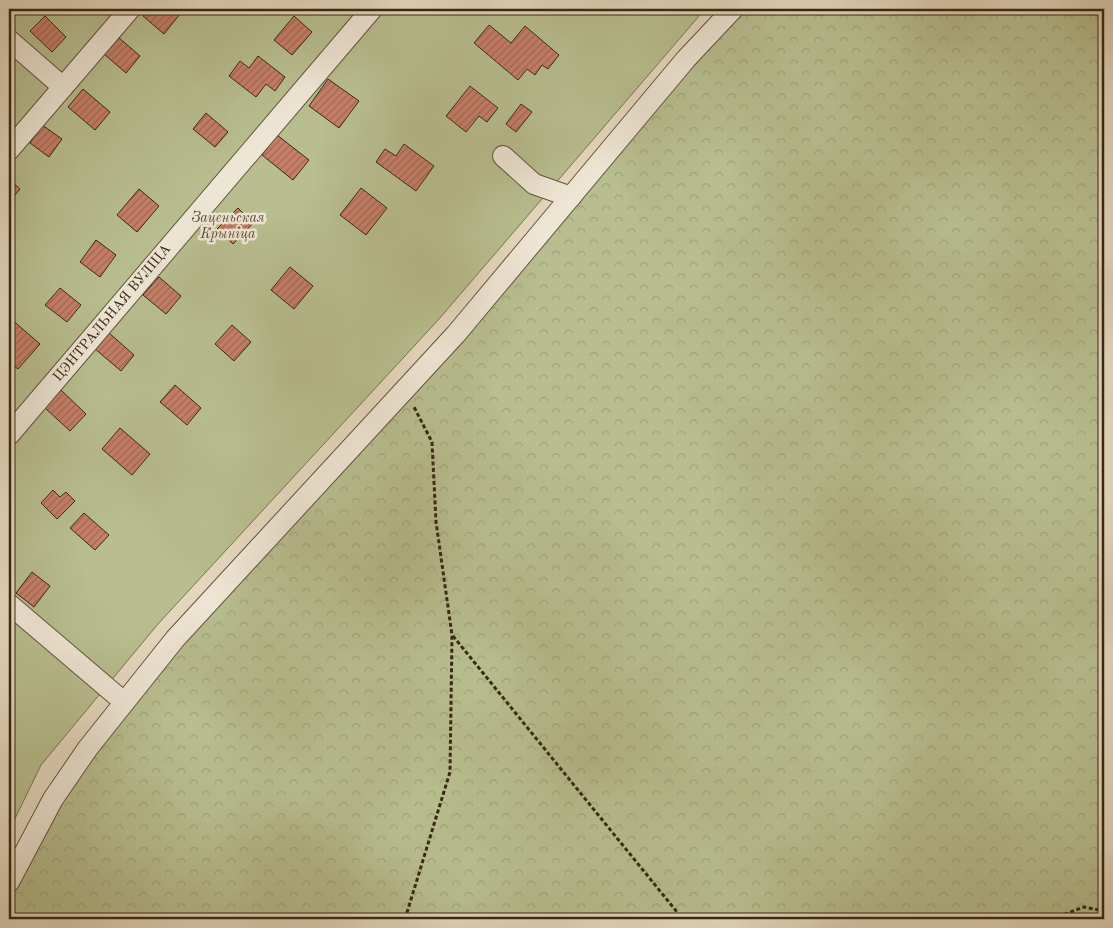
<svg xmlns="http://www.w3.org/2000/svg" width="1113" height="928" viewBox="0 0 1113 928" font-family="'Old Standard TT',serif">
<style>
.forest{fill:url(#forest-crowns);stroke:#787350}
.green{fill:#b8be8f;stroke:#787350}
.building{fill:url(#building-hatch);stroke:#382812}
.lines{fill:none;stroke-linecap:round;stroke-linejoin:round}
.minor-casing{stroke:#63543d;stroke-width:22}
.path{stroke:#382812;stroke-width:3;stroke-dasharray:4 2.5;stroke-linecap:butt}
.minor{stroke:#eee6d5;stroke-width:20}
.labels{text-anchor:middle;dominant-baseline:central;stroke-width:5;stroke-linejoin:round;paint-order:stroke}
.park-label{font-size:14px;font-style:italic;fill:#584e31;stroke:#eee6d5}
.street-label{font-size:14px;fill:#382812;stroke:#eee6d5}
</style>
<defs>
<pattern id="forest-crowns" width="20" height="18" patternUnits="userSpaceOnUse" patternTransform="scale(1.25)"><rect width="20" height="18" fill="#b8be8f"/><path d="M2 6a3 3 0 1 1 6 0M12 15a3 3 0 1 1 6 0" fill="none" stroke="#9fa37a"/></pattern>
<pattern id="building-hatch" width="6" height="6" patternUnits="userSpaceOnUse" patternTransform="scale(1.25)"><rect width="6" height="6" fill="#c67f68"/><path d="M-1 1l2-2M0 6l6-6M5 7l2-2" fill="none" stroke="#a26854"/></pattern>
</defs>
<rect width="100%" height="100%" fill="#e5d8bf"/>
<filter id="stains"><feTurbulence type="fractalNoise" baseFrequency=".004" numOctaves="4"/><feColorMatrix values="0 0 0 0 .2 0 0 0 0 .09 0 0 0 0 .02 0 0 0 .5 -.17"/></filter>
<radialGradient id="worn" r=".72"><stop offset=".6" stop-color="#630" stop-opacity="0"/><stop offset="1" stop-color="#630" stop-opacity=".3"/></radialGradient>
<!-- forest -->
<polygon class="forest" points="735,9 1104,9 1104,919 9,919 9,882 88,748"/>
<!-- green -->
<polygon class="green" points="9,9 705,9 439,319 158,624 41,765 9,831"/>
<!-- building -->
<g class="building">
<polygon points="149,9 184,9 164,34 143,16"/>
<polygon points="45,16 66,37 52,52 30,31"/>
<polygon points="294,16 312,32 292,55 274,40"/>
<polygon points="489,25 511,43 525,26 559,55 548,69 542,65 535,75 527,69 518,80 474,43"/>
<polygon points="118,37 140,56 126,73 104,54"/>
<polygon points="258,56 285,77 275,91 266,84 256,97 229,76 240,61 249,68"/>
<polygon points="328,79 359,101 339,128 309,106"/>
<polygon points="470,86 498,108 487,122 479,116 466,132 446,116"/>
<polygon points="83,89 110,112 95,130 68,107"/>
<polygon points="521,104 532,112 516,132 506,124"/>
<polygon points="206,113 228,132 215,147 193,129"/>
<polygon points="42,125 62,139 49,157 30,143"/>
<polygon points="277,135 309,160 293,180 262,155"/>
<polygon points="404,144 434,166 416,191 376,162 385,149 396,156"/>
<polygon points="9,179 20,189 9,202"/>
<polygon points="361,188 387,208 366,235 340,215"/>
<polygon points="139,189 159,206 137,232 117,215"/>
<polygon points="238,208 253,223 233,244 217,229"/>
<polygon points="96,240 116,255 100,277 80,262"/>
<polygon points="290,267 313,286 294,309 271,290"/>
<polygon points="159,277 181,296 166,314 143,295"/>
<polygon points="60,288 81,305 67,322 45,305"/>
<polygon points="11,319 40,344 18,369 9,362 9,322"/>
<polygon points="232,325 251,342 234,361 215,344"/>
<polygon points="108,332 134,355 121,371 94,348"/>
<polygon points="175,385 201,408 187,425 160,402"/>
<polygon points="61,390 86,414 70,431 45,408"/>
<polygon points="120,428 150,454 132,475 102,449"/>
<polygon points="53,490 60,497 66,492 75,501 57,519 41,503"/>
<polygon points="84,513 109,535 95,550 70,528"/>
<polygon points="32,572 50,586 34,607 16,593"/>
</g>
<g class="lines">
<defs>
<g id="minor">
<polyline points="9,40 63,87"/>
<polyline points="9,150 130,9"/>
<polyline points="503,156 534,184 571,197"/>
<polyline points="9,435 372,9"/>
<polyline points="9,604 124,702"/>
<polyline points="9,882 53,799 88,748 175,639 456,334 686,59 733,9"/>
</g>
</defs>
<!-- minor casing -->
<use href="#minor" class="minor-casing"/>
<!-- path -->
<g class="path">
<polyline points="1096,9 1104,18"/>
<polyline points="453,636 677,912 680,919"/>
<polyline points="405,919 450,772 452,635 436,522 432,442 414,407"/>
<polyline points="1052,919 1084,907 1104,911"/>
</g>
<!-- minor -->
<use href="#minor" class="minor"/>
</g>
<g class="labels">
<!-- park labels -->
<g class="park-label">
<text x="228" y="218">Заценьская<tspan x="228" dy="16">Крыніца</tspan></text>
</g>
<!-- street labels -->
<g class="street-label">
<text transform="translate(112 313) rotate(-50)">ЦЭНТРАЛЬНАЯ ВУЛІЦА</text>
</g>
</g>
<!-- margin -->
<rect width="1113" height="928" fill="none" stroke="#e5d8bf" stroke-width="30"/>
<rect x="10" y="10" width="1093" height="908" fill="none" stroke="#382812" stroke-width="2.5"/>
<rect x="15" y="15" width="1083" height="898" fill="none" stroke="#382812"/>
<rect width="100%" height="100%" filter="url(#stains)"/>
<rect width="100%" height="100%" fill="url(#worn)"/>
</svg>
